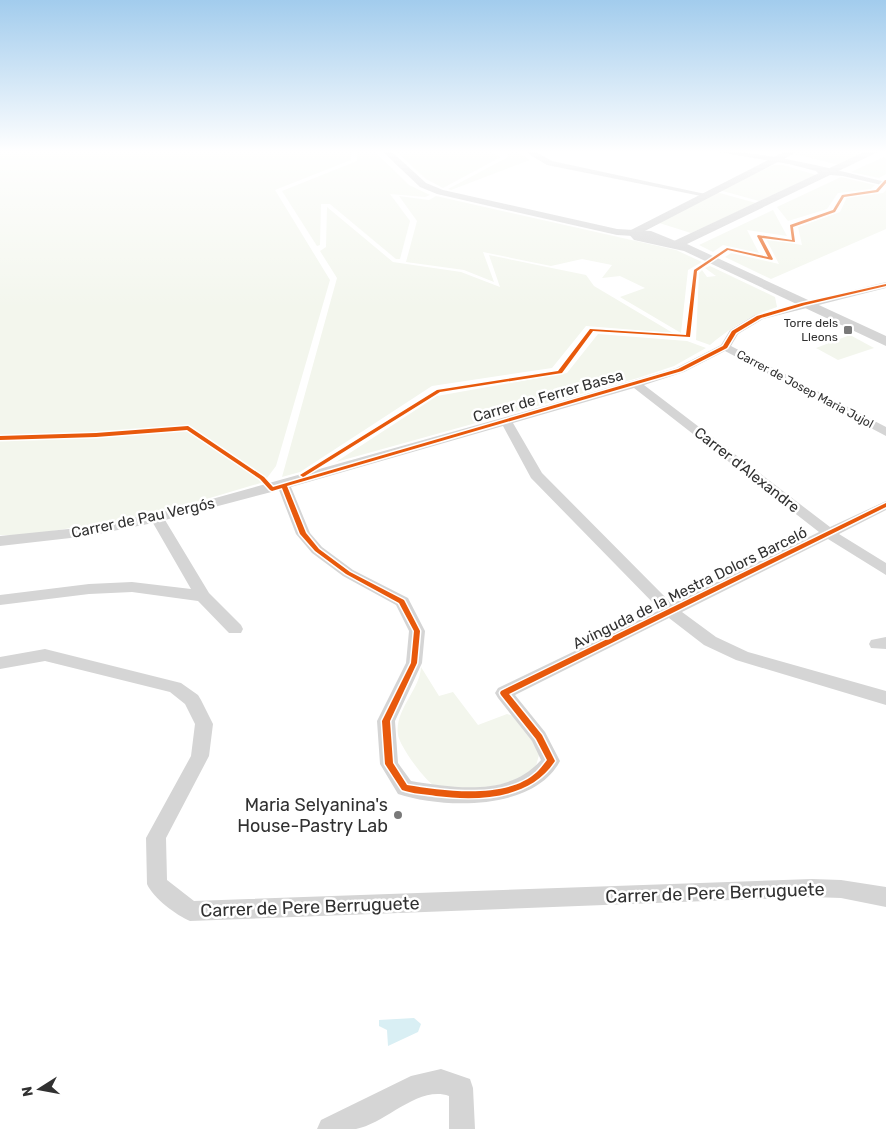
<svg xmlns="http://www.w3.org/2000/svg" width="886" height="1129" viewBox="0 0 886 1129" font-family="Rubik,sans-serif">
<style>
.green{fill:#f3f6ed}
.water{fill:#d9eff4}
.lines{fill:none;stroke-linecap:round;stroke-linejoin:round}
.minor{fill:#d5d5d5;fill-rule:evenodd}
.tertiary{fill:#d5d5d5;fill-rule:evenodd}
.cycleway-casing{stroke:#fff;stroke-width:3}
.cycleway{fill:#e8590c;fill-rule:evenodd}
.poi-dot{fill:#797979;stroke:#fff;stroke-width:2}
.labels{text-anchor:middle;dominant-baseline:central;stroke-width:5;stroke-linejoin:round;paint-order:stroke}
.far-poi-label{font-size:12px;fill:#313131;stroke:#fff;text-anchor:end}
.far-street-label{font-size:12px;fill:#313131;stroke:#fff}
.street-label{font-size:15px;fill:#313131;stroke:#fff}
.near-poi-label{font-size:18px;fill:#313131;stroke:#fff;text-anchor:end}
.near-street-label{font-size:18px;fill:#313131;stroke:#fff}
</style>
<rect width="100%" height="100%" fill="#fff"/>
<!-- green -->
<g class="green">
<polygon points="0,151 351,151 351,160 275,190 330,280 276,466 264,482 156,514 28,535 0,535"/>
<polygon points="357,151 374,151 409,185 430,195 425,197 390,194 410,221 400,259 396,259 330,204 321,204 320,245 317,246 282,191 357,161"/>
<polygon points="396,151 489,151 501,157 443,188 426,179"/>
<polygon points="506,151 517,151 530,160 451,190 448,189 508,157"/>
<polygon points="800,151 869,151 839,165 794,154"/>
<polygon points="886,156 886,174 879,178 851,172"/>
<polygon points="774,165 783,165 816,175 759,201 719,190"/>
<polygon points="841,177 875,185 871,189 838,193 827,209 788,221 777,207"/>
<polygon points="886,190 886,229 771,279 725,257 731,253 779,264 766,239 802,245 798,227 840,212 847,197 883,193"/>
<polygon points="716,192 756,203 691,233 656,222"/>
<polygon points="399,196 429,200 436,196 676,250 702,262 688,270 681,333 620,297 645,288 620,276 602,278 612,265 582,259 551,266 483,252 494,282 464,270 406,262 417,221"/>
<polygon points="327,207 393,262 461,272 500,287 489,255 586,275 594,286 673,333 586,326 552,368 432,386 300,472 282,477 337,278 320,251 326,247"/>
<polygon points="773,210 787,236 747,230 759,253 723,245 713,252 699,245"/>
<path d="M710 266 775 297 777 307C750 316 731 327 710 345L696 340 699 273 702 270 707 277 716 276 705 268Z"/>
<polygon points="598,334 687,341 706,348 674,366 638,378 336,462 437,396 567,373"/>
<polygon points="850,335 874,348 838,360 816,348"/>
<path d="M421 667 439 696 453 692 478 725 507 714 516 717 540 752C538 757 537 765 534 770 523 784 460 793 442 790 429 788 400 747 398 735 394 710 420 690 421 667Z"/>
</g>
<!-- water -->
<polygon class="water" points="414,1018 421,1024 418,1032 388,1046 387,1030 379,1026 379,1020"/>
<g class="lines">
<!-- minor -->
<g class="minor">
<polygon points="382,151 391,151 426,183 443,190 617,229 651,231 683,244 678,247 650,237 617,235 437,194 420,187"/>
<polygon points="524,151 534,151 552,161 710,195 706,197 547,165"/>
<path d="M712 151C769 151 831 169 886 182V186L843 176 819 174 816 171 789 164Z"/>
<path d="M886 282V288L763 319 738 334 731 346 886 427V436L725 351 684 372 644 385 830 527 886 501V510L839 534 886 563V575L828 539 682 612 716 637 748 652 886 691V705L736 660 704 645 669 618 515 695 545 732 560 761C534 811 444 809 398 794L380 764 377 721 406 663 409 631 396 605 343 576 312 553 296 534 279 490 165 520 209 593 241 625 243 629 241 633H229L198 601 132 592 89 594 0 605V595L89 584 132 582 191 589 153 523 88 536 0 546V536L88 527 176 509 552 404 676 368 721 345 730 330 755 315ZM634 388 819 532 672 604 542 473 513 423ZM503 426 531 478 660 610 498 688 495 693 498 698 532 741 541 760C509 797 454 788 411 781L398 763 395 721 422 663 425 631 408 598 353 570 322 547 310 533 291 487Z"/>
<polygon points="886,637 886,649 871,648 869,644 871,640"/>
<path d="M45 649 181 683 198 695 201 700 213 724 209 756 166 838 167 880 194 901 812 879 841 880 886 887V907L841 898 812 897 190 921C176 915 153 898 147 884L146 838 191 756 195 724 185 704 170 692 45 661 0 669V657Z"/>
<path d="M441 1069 470 1079 473 1088 475 1129H449V1096C418 1085 385 1124 356 1129 344 1129 330 1129 317 1129L321 1120 411 1076Z"/>
</g>
<!-- tertiary -->
<polygon class="tertiary" points="786,151 799,151 641,233 674,241 866,151 880,151 687,244 886,336 886,346 684,251 634,240 627,232"/>
<defs>
<g id="cycleway">
<polygon points="885,180 886,180 886,183 878,192 844,197 835,212 793,227 795,242 762,238 773,259 772,260 728,250 697,271 690,337 593,331 562,373 440,392 305,476 303,477 300,475 437,390 558,371 590,329 686,335 694,270 727,248 768,257 757,236 758,235 792,240 790,225 833,210 842,195 876,190"/>
<path d="M886 284V286L805 305 761 318 736 333 727 348 682 371 287 486 306 533 319 549 350 572 404 600 420 631 417 663 390 721 393 763 407 785C444 791 507 800 537 772 540 769 544 764 547 760L536 739 501 695 500 693 501 691 886 503V507L509 694 542 735 555 761C530 800 477 801 436 796 425 794 413 794 402 790L385 764 382 721 411 663 414 631 399 603 346 574 315 551 300 534 282 488 272 491 270 490 260 479 187 430 96 437 0 440V436L96 433 188 426 264 477 273 487 678 369 723 346 732 331 757 316 802 303Z"/>
</g>
</defs>
<!-- cycleway casing -->
<use href="#cycleway" class="cycleway-casing"/>
<!-- cycleway -->
<use href="#cycleway" class="cycleway"/>
</g>
<!-- sky -->
<linearGradient id="sky" x2="0" y2="1"><stop stop-color="#a2cced"/><stop offset="0.49" stop-color="#fff"/><stop offset="1" stop-color="#fff" stop-opacity="0"/></linearGradient>
<rect width="886" height="309" fill="url(#sky)"/>
<!-- markers -->
<g class="poi-dot">
<rect x="843" y="325" width="10" height="10" rx="2.5"/>
<circle cx="398" cy="815" r="5"/>
</g>
<g class="labels">
<!-- far-poi labels -->
<g class="far-poi-label">
<text x="838" y="323">Torre dels<tspan x="838" dy="14">Lleons</tspan></text>
</g>
<!-- far-street labels -->
<g class="far-street-label">
<text transform="translate(805 389) rotate(28)">Carrer de Josep Maria Jujol</text>
</g>
<!-- street labels -->
<g class="street-label">
<text transform="translate(548 396) rotate(-16)">Carrer de Ferrer Bassa</text>
<text transform="translate(747 470) rotate(38)">Carrer d'Alexandre</text>
<text transform="translate(143 518) rotate(-12)">Carrer de Pau Vergós</text>
<text transform="translate(690 588) rotate(-26)">Avinguda de la Mestra Dolors Barceló</text>
</g>
<!-- near-poi labels -->
<g class="near-poi-label">
<text x="388" y="805">Maria Selyanina's<tspan x="388" dy="21">House-Pastry Lab</tspan></text>
</g>
<!-- near-street labels -->
<g class="near-street-label">
<text transform="translate(715 893) rotate(-2)">Carrer de Pere Berruguete</text>
<text transform="translate(310 907) rotate(-2)">Carrer de Pere Berruguete</text>
</g>
</g>
<!-- north arrow -->
<g transform="translate(40 1089) rotate(259)" stroke="#ffffff" stroke-width="4" paint-order="stroke">
<path d="M0-4L9 19L0 12L-9 19Z" fill="#313131"/>
<text y="-8" font-size="14" font-weight="bold" text-anchor="middle" fill="#313131">N</text>
</g>
</svg>
